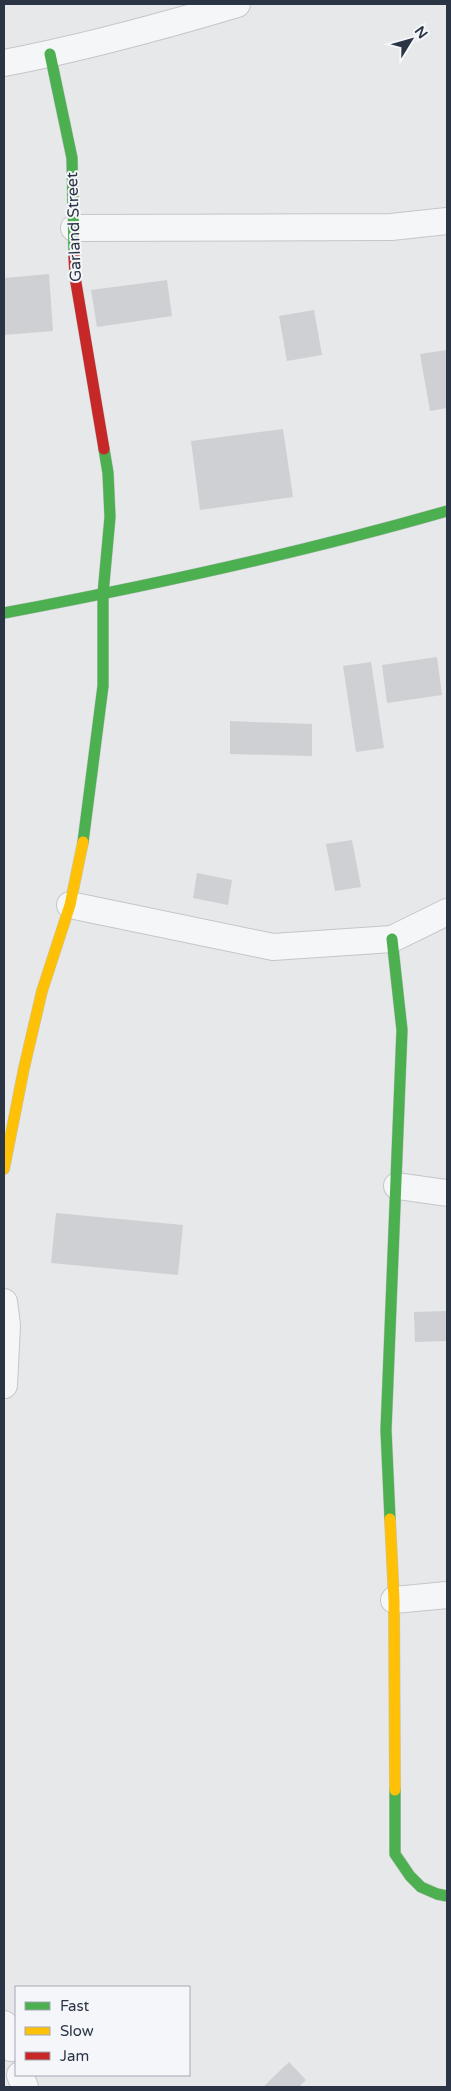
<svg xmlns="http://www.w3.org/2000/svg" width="451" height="2091" viewBox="0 0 451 2091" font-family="'Varela Round',sans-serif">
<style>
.building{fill:#ced0d3}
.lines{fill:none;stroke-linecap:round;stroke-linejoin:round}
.street-casing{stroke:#c4c6c8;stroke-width:28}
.fast-casing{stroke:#c4c6c8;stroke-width:12}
.slow-casing{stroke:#c4c6c8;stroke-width:12}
.jam-casing{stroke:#c4c6c8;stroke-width:12}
.street{stroke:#f5f6f7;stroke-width:26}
.fast{stroke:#4caf50;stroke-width:11}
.slow{stroke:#ffc107;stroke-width:11}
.jam{stroke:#c62828;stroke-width:11}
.labels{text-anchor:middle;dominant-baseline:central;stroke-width:4;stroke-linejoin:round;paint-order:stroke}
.street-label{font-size:16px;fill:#2b3445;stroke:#f4f6f9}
</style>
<rect width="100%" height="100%" fill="#e6e8ea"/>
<!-- building -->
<g class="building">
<polygon points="49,274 53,331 4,335 4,278"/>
<polygon points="167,280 172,316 97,327 91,290"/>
<polygon points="314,310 322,355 287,361 279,316"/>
<polygon points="447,350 447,408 430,411 420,354"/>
<polygon points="283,429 293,497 200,510 191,441"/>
<polygon points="437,657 442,695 387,703 382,665"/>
<polygon points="371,662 384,748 356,752 343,666"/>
<polygon points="230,721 312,724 312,756 230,754"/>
<polygon points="352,840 361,887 335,891 326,844"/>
<polygon points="197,873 232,880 228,905 193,898"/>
<polygon points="56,1213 183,1225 178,1275 51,1263"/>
<polygon points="447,1311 447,1341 415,1342 414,1312"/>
<polygon points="289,2062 306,2080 299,2087 263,2087"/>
</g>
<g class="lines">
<defs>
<g id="street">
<path d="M4 63C83 48 160 27 237 4"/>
<polyline points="74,228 391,227 447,221"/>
<polyline points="70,905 273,947 392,939 447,912"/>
<polyline points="397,1186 447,1193"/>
<polyline points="4,1302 7,1325 4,1385"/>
<polyline points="394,1600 447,1595"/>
<polyline points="4,2024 11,2048"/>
<polyline points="20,2075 25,2087"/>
</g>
<g id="fast">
<polyline points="50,54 72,158 74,257"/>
<path d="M4 613C153 585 301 553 447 511"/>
<polyline points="83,842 103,686 103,594 110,517 108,473 104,449"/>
<polyline points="390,1519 386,1430 402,1030 392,939"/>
<polyline points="395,1790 395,1854 410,1876 421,1887 437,1894 447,1896"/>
</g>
<g id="slow">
<polyline points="4,1169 24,1068 42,991 70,905 83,842"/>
<polyline points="390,1519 394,1600 395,1790"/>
</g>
<polyline id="jam" points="74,257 75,277 104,449"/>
</defs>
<!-- street casing -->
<use href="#street" class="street-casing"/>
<!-- fast casing -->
<use href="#fast" class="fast-casing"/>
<!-- slow casing -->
<use href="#slow" class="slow-casing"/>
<!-- jam casing -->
<use href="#jam" class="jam-casing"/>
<!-- street -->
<use href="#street" class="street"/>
<!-- fast -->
<use href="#fast" class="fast"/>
<!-- slow -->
<use href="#slow" class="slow"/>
<!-- jam -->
<use href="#jam" class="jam"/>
</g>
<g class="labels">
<!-- street labels -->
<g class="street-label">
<text transform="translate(74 227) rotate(-92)">Garland Street</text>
</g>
</g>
<!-- border -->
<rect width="451" height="2091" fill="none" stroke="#2b3445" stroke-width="10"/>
<!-- legend -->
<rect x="15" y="1986" width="175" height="90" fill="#f4f6f9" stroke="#a4a8b1"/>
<rect x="25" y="2002" width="25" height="8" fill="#4caf50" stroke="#a4a8b1"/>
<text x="60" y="2011" font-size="15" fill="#2b3445">Fast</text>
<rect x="25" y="2027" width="25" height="8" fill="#ffc107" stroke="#a4a8b1"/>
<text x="60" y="2036" font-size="15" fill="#2b3445">Slow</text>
<rect x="25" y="2052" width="25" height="8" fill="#c62828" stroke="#a4a8b1"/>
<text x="60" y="2061" font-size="15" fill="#2b3445">Jam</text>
<!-- north arrow -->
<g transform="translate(411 40) rotate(53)" stroke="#f4f6f9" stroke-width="4" paint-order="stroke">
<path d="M0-4L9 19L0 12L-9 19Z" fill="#2b3445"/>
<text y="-8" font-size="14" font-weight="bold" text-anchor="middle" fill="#2b3445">N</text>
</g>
</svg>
